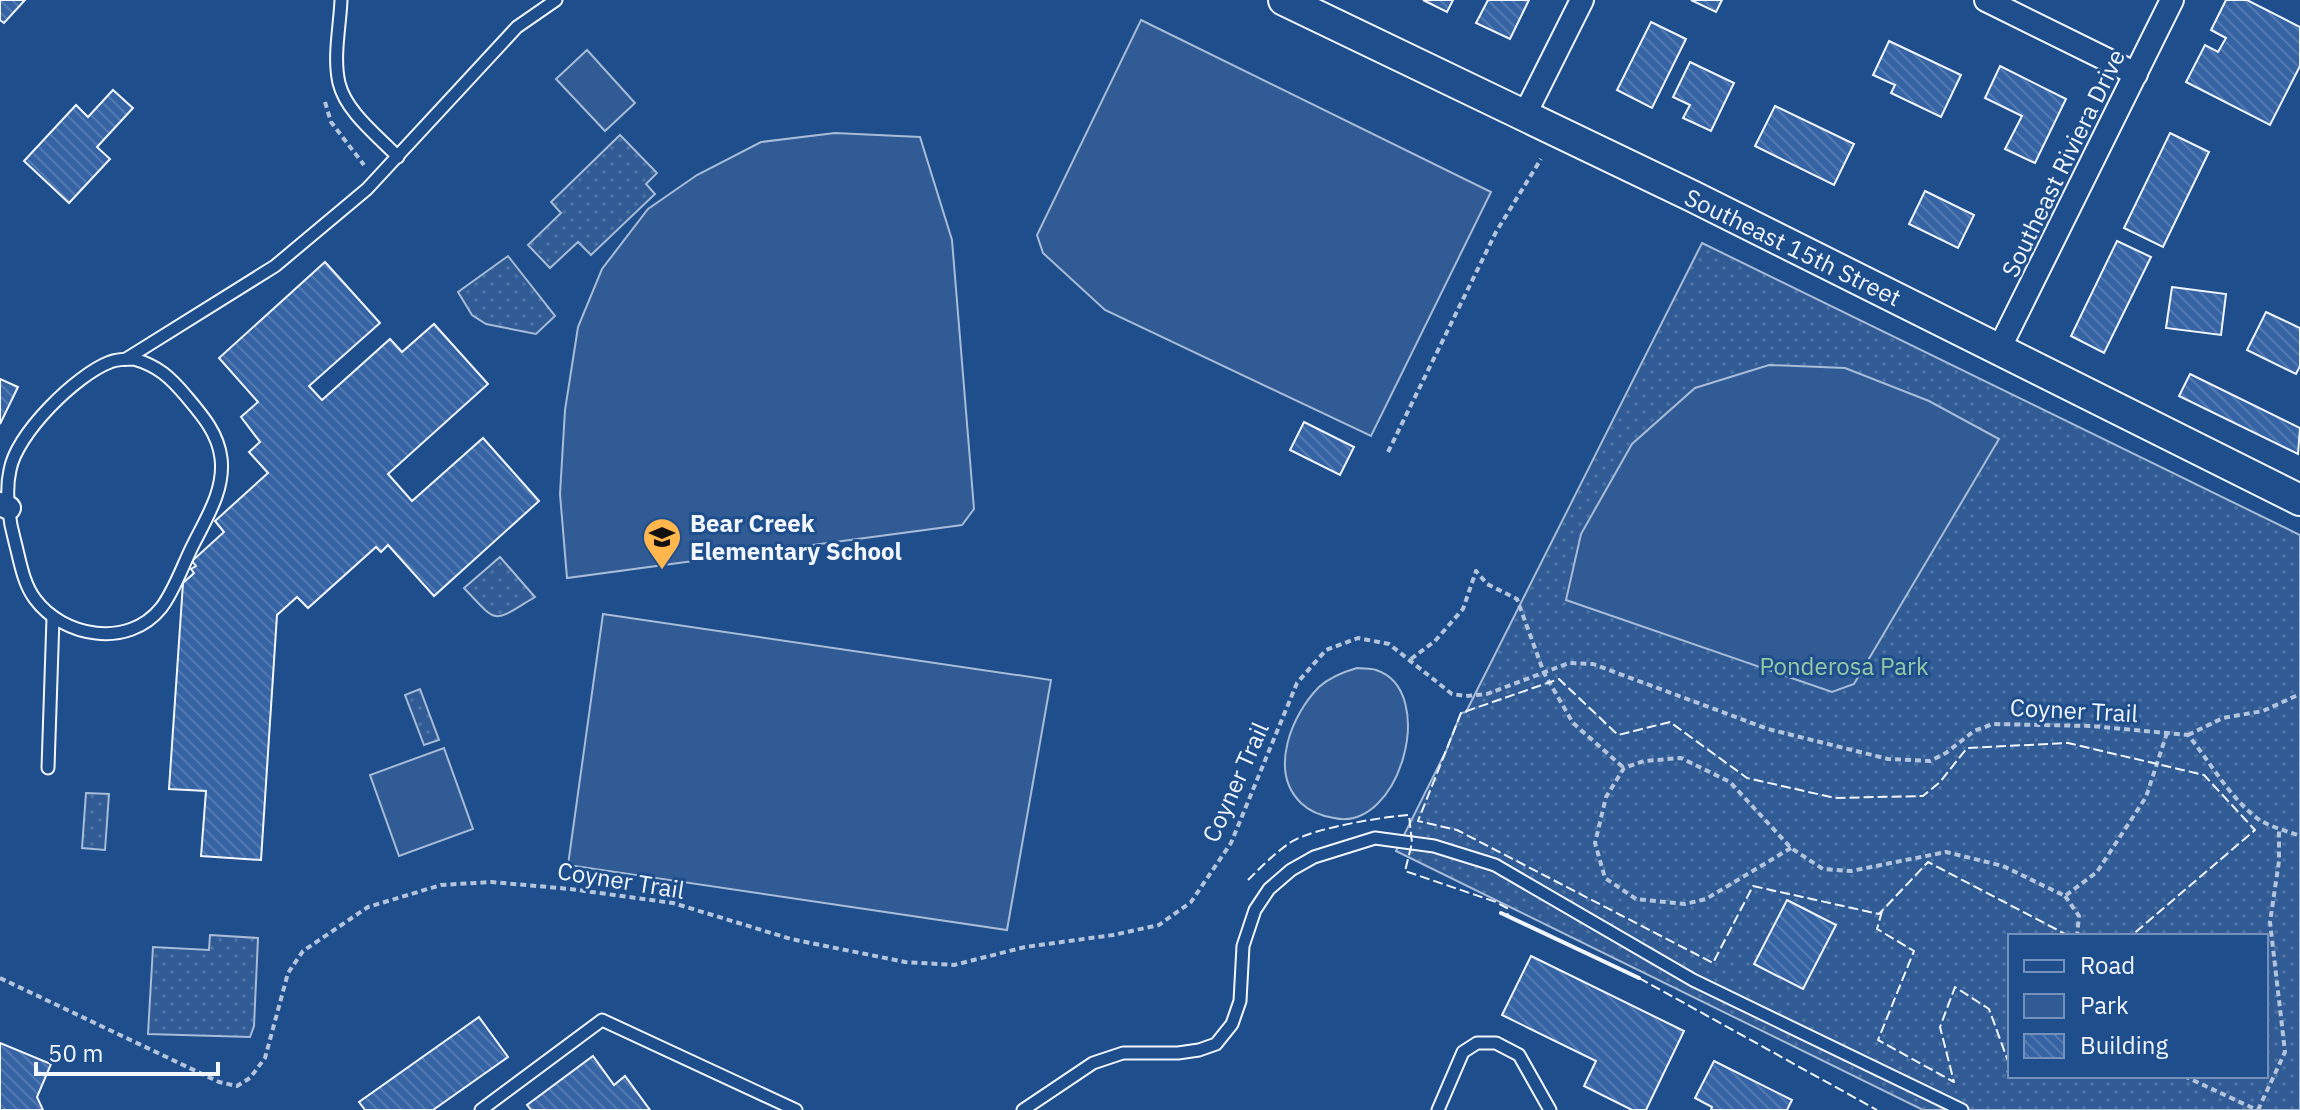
<svg xmlns="http://www.w3.org/2000/svg" width="2300" height="1110" viewBox="0 0 2300 1110" font-family="'IBM Plex Sans',sans-serif">
<style>
.green{fill:url(#green-dots);stroke:#a8bbd7;stroke-width:2;fill-rule:evenodd}
.pitch{fill:#305b95;stroke:#a8bbd7;stroke-width:2}
.building{fill:url(#building-back-hatch);stroke:#f2f6ff;stroke-width:2}
.lines{fill:none;stroke-linecap:round;stroke-linejoin:round}
.service-casing{stroke:#f2f6ff;stroke-width:15}
.minor-casing{stroke:#f2f6ff;stroke-width:26}
.secondary-casing{stroke:#f2f6ff;stroke-width:34}
.path{stroke:#b3c4dc;stroke-width:4;stroke-dasharray:6 4;stroke-linecap:butt}
.service{stroke:#1f4e8c;stroke-width:11}
.minor{stroke:#1f4e8c;stroke-width:22}
.secondary{stroke:#1f4e8c;stroke-width:30}
.fence{stroke:#f2f6ff;stroke-width:2;stroke-dasharray:10 4;stroke-linecap:butt}
.wall{stroke:#f2f6ff;stroke-width:4}
.labels{text-anchor:middle;dominant-baseline:central;stroke-width:6;stroke-linejoin:round;paint-order:stroke}
.street-label{font-size:24px;fill:#f2f6ff;stroke:#1f4e8c}
.poi-label{font-size:24px;font-weight:bold;fill:#f2f6ff;stroke:#1f4e8c;text-anchor:start}
.park-label{font-size:24px;fill:#97c8a6;stroke:#1f4e8c}
</style>
<defs>
<pattern id="green-dots" width="8" height="8" patternUnits="userSpaceOnUse" patternTransform="scale(2)"><rect width="8" height="8" fill="#305b95"/><path d="M2 2h.1M6 6h.1" fill="none" stroke="#4e73a5" stroke-width="1.8" stroke-linecap="round"/></pattern>
<pattern id="building-back-hatch" width="6" height="6" patternUnits="userSpaceOnUse" patternTransform="scale(2)"><rect width="6" height="6" fill="#3563a3"/><path d="M-1 5l2 2M0 0l6 6M5-1l2 2" fill="none" stroke="#537ab1"/></pattern>
</defs>
<rect width="100%" height="100%" fill="#1f4e8c"/>
<!-- green -->
<g class="green">
<polygon points="620,135 657,173 646,184 655,194 591,255 578,242 550,268 528,245 561,213 551,202"/>
<path d="M1702 243 2300 535V1110H1923L1396 851 1446 751 1461 713 1466 712ZM2010 936H2266V1076H2010Z"/>
<polygon points="508,256 555,316 536,334 486,324 472,315 458,292"/>
<path d="M500 557 535 597C492 623 499 625 464 588Z"/>
<polygon points="420,689 439,740 424,745 405,695"/>
<polygon points="86,793 109,794 105,850 82,848"/>
<polygon points="210,935 258,938 254,1026 250,1037 148,1034 153,947 209,950"/>
</g>
<!-- pitch -->
<g class="pitch">
<polygon points="1141,20 1491,192 1371,436 1105,310 1043,253 1037,235"/>
<polygon points="587,50 635,103 605,131 556,79"/>
<polygon points="835,133 920,137 952,240 974,509 962,525 567,578 560,494 565,410 578,327 602,269 648,209 697,175 761,142"/>
<polygon points="1769,365 1845,368 1929,401 1999,439 1854,684 1832,692 1566,600 1581,534 1632,444 1695,388"/>
<polygon points="603,614 1051,680 1007,930 568,865"/>
<path d="M1357 668C1363 669 1370 668 1376 670 1439 690 1400 833 1334 818 1322 816 1310 812 1301 803 1268 771 1292 714 1319 687 1330 677 1343 672 1357 668Z"/>
<polygon points="444,748 473,829 399,856 370,775"/>
</g>
<!-- building -->
<g class="building">
<polygon points="0,0 25,0 4,23 0,20"/>
<polygon points="1423,0 1453,0 1447,12"/>
<polygon points="1488,0 1529,0 1510,39 1476,23"/>
<polygon points="1691,0 1722,0 1716,12"/>
<polygon points="2226,0 2247,0 2300,27 2300,66 2270,125 2186,82 2205,45 2218,52 2226,38 2211,30"/>
<polygon points="1651,22 1686,39 1652,108 1617,90"/>
<polygon points="1889,41 1961,75 1941,117 1891,93 1895,85 1873,75"/>
<polygon points="1690,62 1734,83 1711,131 1683,118 1690,105 1673,97"/>
<polygon points="2000,66 2066,99 2035,163 2005,149 2022,116 1985,98"/>
<polygon points="113,90 133,108 97,147 110,159 69,203 24,161 76,105 88,117"/>
<polygon points="1775,106 1854,144 1834,185 1755,146"/>
<polygon points="2170,133 2209,152 2163,247 2124,228"/>
<polygon points="1925,191 1974,215 1958,248 1909,224"/>
<polygon points="2117,241 2151,257 2104,353 2071,336"/>
<polygon points="325,262 380,323 309,386 322,400 390,339 402,352 434,324 488,384 388,474 412,501 483,438 539,501 434,596 388,545 381,552 376,547 308,608 297,597 277,615 261,860 201,856 206,791 169,789 183,583 194,573 191,569 196,566 192,561 224,532 215,521 268,473 249,452 260,442 241,417 258,402 219,358"/>
<polygon points="2172,287 2226,294 2221,335 2166,328"/>
<polygon points="2266,312 2300,328 2300,366 2296,374 2247,350"/>
<polygon points="2190,374 2300,428 2298,454 2179,396"/>
<polygon points="0,379 18,387 0,424"/>
<polygon points="1304,422 1354,447 1340,475 1290,450"/>
<polygon points="1787,900 1836,925 1803,989 1754,964"/>
<polygon points="1531,956 1684,1031 1646,1110 1632,1110 1584,1086 1596,1061 1502,1015"/>
<polygon points="479,1017 508,1057 433,1110 365,1110 359,1102"/>
<polygon points="0,1043 51,1064 37,1097 43,1110 0,1110"/>
<polygon points="593,1056 614,1085 625,1076 650,1110 531,1110 527,1105"/>
<polygon points="1714,1061 1792,1100 1787,1110 1711,1110 1712,1107 1695,1098"/>
</g>
<g class="lines">
<defs>
<g id="service">
<path d="M341 0C340 26 333 57 339 83 346 112 378 136 398 157"/>
<polyline points="126,359 275,266 367,189 517,27 556,0"/>
<path d="M134 359C158 366 170 377 186 396 202 415 218 433 221 458 225 489 207 517 194 543 184 562 174 592 161 608 128 649 63 637 35 599 23 583 20 561 15 542 9 521 5 492 10 470 17 433 76 375 110 362 117 359 126 359 134 359Z"/>
<polyline points="48,768 53,618"/>
<polyline points="481,1110 602,1020 796,1110"/>
<polyline points="1023,1110 1093,1063 1123,1053 1178,1053 1199,1050 1216,1044 1232,1024 1240,1001 1243,946 1255,910 1269,889 1291,870 1314,857 1375,838 1434,846 1495,865 1693,980 1962,1110"/>
<polyline points="1438,1110 1463,1052 1477,1043 1496,1043 1519,1055 1550,1110"/>
</g>
<g id="minor">
<polyline points="1986,0 2136,74"/>
<polyline points="1524,116 1582,0"/>
<polyline points="1999,349 2172,0"/>
<polyline points="0,504 9,508"/>
</g>
<polyline id="secondary" points="1284,0 1692,196 2300,500"/>
</defs>
<!-- service casing -->
<use href="#service" class="service-casing"/>
<!-- minor casing -->
<use href="#minor" class="minor-casing"/>
<!-- secondary casing -->
<use href="#secondary" class="secondary-casing"/>
<!-- path -->
<g class="path">
<polyline points="325,102 331,122 364,165"/>
<polyline points="1388,452 1496,232 1541,159"/>
<polyline points="1411,659 1435,641 1463,609 1476,571 1487,584 1517,599 1544,673 1573,723 1624,768"/>
<polyline points="2188,735 2223,718 2263,711 2300,694"/>
<polyline points="1791,848 1706,899 1685,904 1636,899 1605,878 1595,843 1606,797 1624,768 1644,761 1681,758 1730,782 1791,848 1823,869 1851,871 1946,852 2003,866 2065,896 2097,872 2146,797 2167,733"/>
<polyline points="2065,896 2079,916 2077,936"/>
<path d="M0 978 219 1082 237 1086 250 1078 265 1058 288 973 303 951 368 907 441 885 492 882 570 889 673 903 791 939 905 962 954 965 1025 947 1113 935 1159 925 1191 902 1231 843 1297 683 1326 650 1358 638 1389 644 1452 694 1466 696 1487 694 1569 663 1593 664 1768 729 1888 759 1930 761 1946 753 1974 731 1993 724 2091 726 2188 735C2211 763 2229 797 2258 819 2270 827 2287 831 2300 836"/>
<polyline points="2008,1073 2010,1069"/>
<polyline points="2184,1076 2257,1110"/>
<polyline points="2258,1110 2285,1052 2270,922 2279,861 2279,828"/>
</g>
<!-- service -->
<use href="#service" class="service"/>
<!-- minor -->
<use href="#minor" class="minor"/>
<!-- secondary -->
<use href="#secondary" class="secondary"/>
<!-- fence -->
<g class="fence">
<path d="M1248 880C1261 867 1276 852 1291 842 1314 828 1381 817 1409 815L1412 843 1405 871 1496 902 1507 908 1508 916"/>
<polyline points="1882,911 1877,929 1914,951 1878,1040 1954,1082 1940,1027 1955,987 1989,1009 2008,1061 2010,1057"/>
<polyline points="2069,936 1928,862 1879,914 1753,886 1713,963 1457,830 1418,821 1461,713 1559,679 1618,735 1670,722 1747,778 1835,798 1923,796 1940,782 1967,748 2068,743 2204,775 2255,830 2131,936"/>
<polyline points="1639,978 1877,1110"/>
</g>
<!-- wall -->
<polyline class="wall" points="1501,913 1639,978"/>
</g>
<!-- icons -->
<defs>
<symbol id="school-pin" viewBox="-11 -11 22 30"><path d="M0 17L-7.5 6A9.5 9.5 0 1 1 7.5 6Z" fill="#ffb74d" stroke="#1f4e8c"/><path d="M0-5L7-2L0 1L-7-2ZM-4 1L0 2.5L4 1V4Q0 6-4 4Z" fill="#111"/></symbol>
</defs>
<g fill-rule="evenodd">
<use href="#school-pin" x="640" y="515" width="44" height="60"/>
</g>
<g class="labels">
<!-- street labels -->
<g class="street-label">
<text transform="translate(2063 163) rotate(-64)">Southeast Riviera Drive</text>
<text transform="translate(1793 247) rotate(26)">Southeast 15th Street</text>
<text transform="translate(2074 710) rotate(3)">Coyner Trail</text>
<text transform="translate(1235 782) rotate(-66)">Coyner Trail</text>
<text transform="translate(621 880) rotate(9)">Coyner Trail</text>
</g>
<!-- poi labels -->
<g class="poi-label">
<text x="690" y="523">Bear Creek<tspan x="690" dy="28">Elementary School</tspan></text>
</g>
<!-- park labels -->
<g class="park-label">
<text x="1844" y="666">Ponderosa Park</text>
</g>
</g>
<!-- legend -->
<rect x="2008" y="934" width="260" height="144" fill="#1f4e8c" stroke="#7391ba" stroke-width="2"/>
<rect x="2024" y="960" width="40" height="12" fill="#1f4e8c" stroke="#7391ba" stroke-width="2"/>
<text x="2080" y="974" font-size="24" fill="#f2f6ff">Road</text>
<rect x="2024" y="994" width="40" height="24" fill="#305b95" stroke="#7391ba" stroke-width="2"/>
<text x="2080" y="1014" font-size="24" fill="#f2f6ff">Park</text>
<rect x="2024" y="1034" width="40" height="24" fill="url(#building-back-hatch)" stroke="#7391ba" stroke-width="2"/>
<text x="2080" y="1054" font-size="24" fill="#f2f6ff">Building</text>
<!-- scale -->
<path d="M36 1062v12h182v-12" fill="none" stroke="#f2f6ff" stroke-width="4"/>
<text x="48" y="1062" font-size="24" fill="#f2f6ff" stroke="#1f4e8c" stroke-width="6" paint-order="stroke">50 m</text>
</svg>
